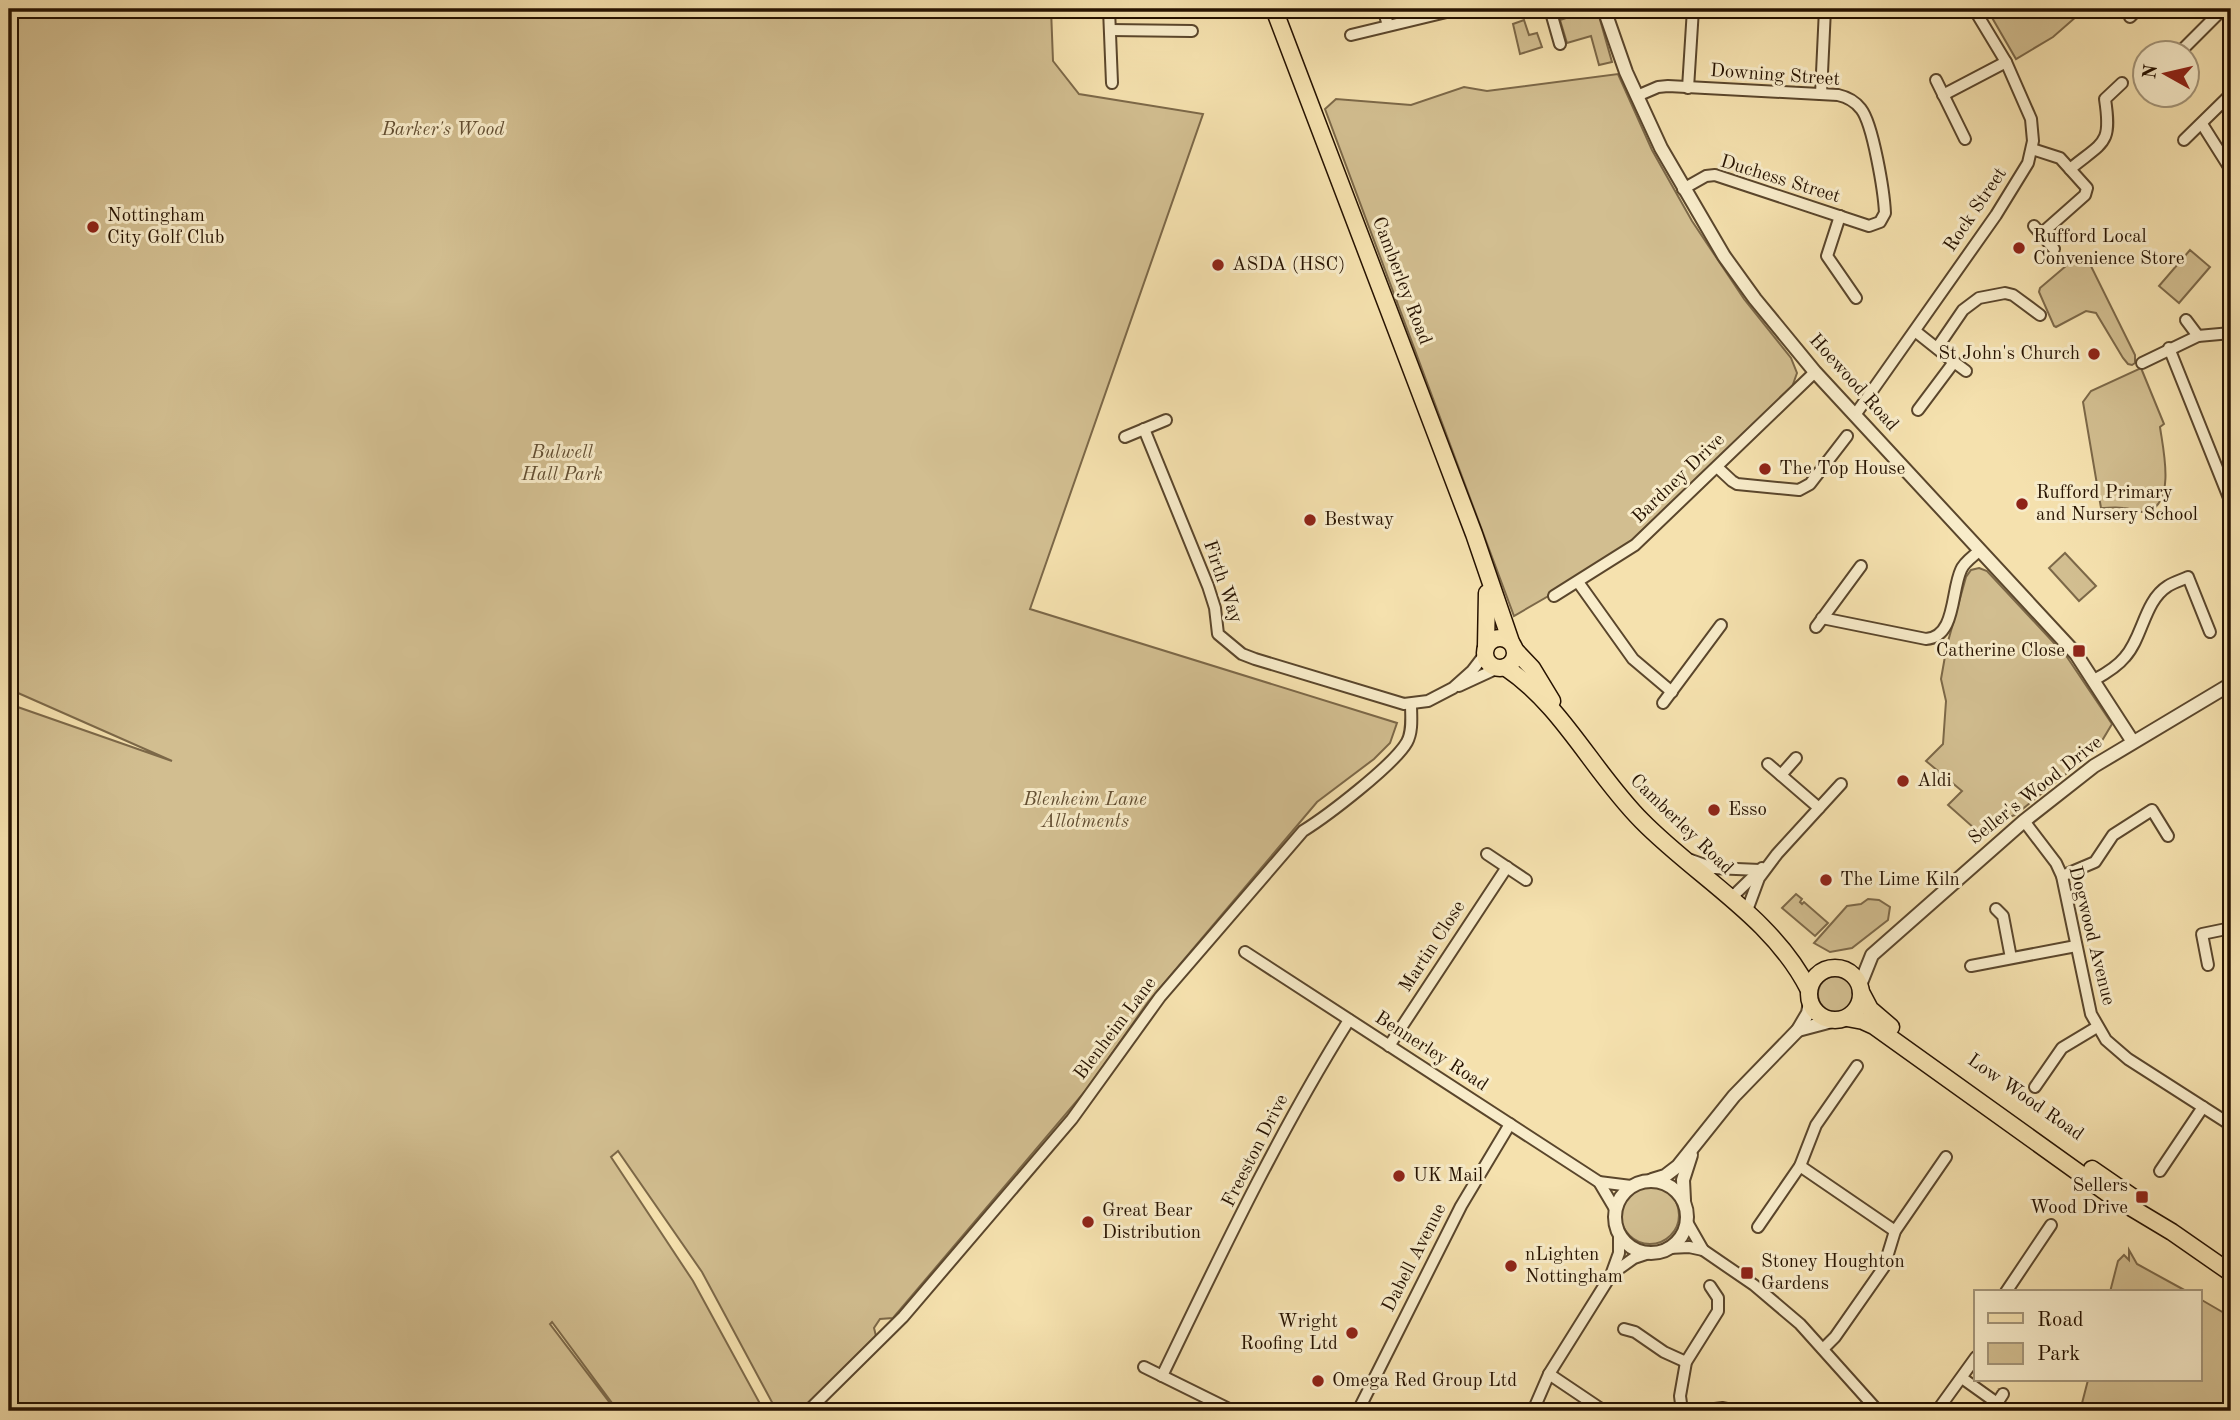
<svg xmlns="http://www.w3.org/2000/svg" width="2240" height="1420" viewBox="0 0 2240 1420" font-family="'Old Standard TT',serif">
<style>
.green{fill:#d2be90;stroke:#7c6848;stroke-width:2}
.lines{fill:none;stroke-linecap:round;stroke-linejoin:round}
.minor-casing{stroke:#5a462c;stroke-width:14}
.tertiary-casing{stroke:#5a462c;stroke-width:16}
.primary-casing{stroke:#261200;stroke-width:19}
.minor{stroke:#f8ecca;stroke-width:10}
.tertiary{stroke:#f8ecca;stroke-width:12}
.primary{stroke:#f5e1ae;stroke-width:16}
.poi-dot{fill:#8f2418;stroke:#f8ecca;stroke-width:2.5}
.labels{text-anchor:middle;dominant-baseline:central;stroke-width:6;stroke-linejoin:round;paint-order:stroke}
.street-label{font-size:19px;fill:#261200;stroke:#f8ecca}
.park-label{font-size:19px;font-style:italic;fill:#624e32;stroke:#f8ecca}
.poi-label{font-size:19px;fill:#261200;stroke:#f8ecca;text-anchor:start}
</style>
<rect width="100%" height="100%" fill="#f5e1ae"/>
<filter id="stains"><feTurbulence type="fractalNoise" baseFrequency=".00286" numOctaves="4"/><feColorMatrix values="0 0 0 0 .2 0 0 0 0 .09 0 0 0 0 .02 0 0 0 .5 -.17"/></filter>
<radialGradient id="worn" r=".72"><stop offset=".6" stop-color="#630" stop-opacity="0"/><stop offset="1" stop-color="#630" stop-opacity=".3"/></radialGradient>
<!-- green -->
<g class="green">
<polygon points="9,9 1051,9 1053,61 1079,94 1203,114 1030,609 1397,723 1390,743 1374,759 1317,802 1148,1002 1087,1089 893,1318 880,1319 874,1328 876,1336 801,1411 779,1411 774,1406 702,1272 618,1151 611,1157 693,1281 764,1411 618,1411 552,1322 550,1324 616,1411 9,1411 9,704 172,761 9,689"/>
<polygon points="1587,9 1597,9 1612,62 1599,65 1591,36 1567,43 1560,20 1587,11"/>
<polygon points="1987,9 2085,9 2053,37 2016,59"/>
<polygon points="1524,20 1529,35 1537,33 1542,47 1520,54 1513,24"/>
<polygon points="1618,74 1652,150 1692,221 1744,299 1791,358 1797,373 1792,387 1634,539 1578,579 1514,616 1325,109 1336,99 1411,105 1464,87 1487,91"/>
<polygon points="2190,250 2210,267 2179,303 2159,286"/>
<polygon points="2080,254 2086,256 2135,355 2135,363 2132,365 2128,364 2123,358 2096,313 2086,311 2056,327 2054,326 2039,292 2040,288"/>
<path d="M2141 368 2164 424 2160 427C2163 449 2175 498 2150 511 2141 515 2132 508 2123 508 2116 507 2108 508 2101 508L2083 402 2091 391Z"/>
<polygon points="2065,553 2096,586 2079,601 2049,568"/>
<polygon points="1979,568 1987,571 2067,657 2112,724 2097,749 2015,815 2003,819 1985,833 1975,829 1948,805 1962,791 1926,761 1943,744 1946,701 1941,679 1947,645 1966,577 1971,570"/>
<polygon points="1796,894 1802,899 1800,902 1802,904 1804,902 1828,923 1815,936 1782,908"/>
<polygon points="1868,899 1879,900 1890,907 1888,920 1852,948 1830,952 1814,943 1847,906 1861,904"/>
<circle cx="1836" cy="994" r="18"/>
<circle cx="1650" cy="1215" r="29"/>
<polygon points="2129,1250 2137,1264 2188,1292 2110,1292 2118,1261 2124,1255 2129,1260"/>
<polygon points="2200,1299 2231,1317 2231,1411 2080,1411 2088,1380 2200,1380"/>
</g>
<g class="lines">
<defs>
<g id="minor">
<polyline points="1109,9 1112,83"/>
<polyline points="1383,9 1388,25"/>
<polyline points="1550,9 1560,44"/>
<polyline points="2130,17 2138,9"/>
<polyline points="1110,30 1192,31"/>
<polyline points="1351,35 1459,9"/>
<polyline points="2180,52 2223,9"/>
<polyline points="1936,80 1965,139"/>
<polyline points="1688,88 1693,9"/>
<polyline points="1821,94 1825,9"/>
<polyline points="1943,95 2006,62"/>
<path d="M1637 96 1658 87 1668 86 1838 95C1847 97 1855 101 1861 109 1873 124 1884 192 1885 213L1880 222 1869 226 1715 175 1706 176 1683 189"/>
<polyline points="2202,124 2231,170"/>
<polyline points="2184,140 2231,94"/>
<polyline points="2032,149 2060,158 2087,188 2085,195 2041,234"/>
<path d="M2070 169C2104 141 2112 145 2105 99L2122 83"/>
<polyline points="1840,216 1827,256 1856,298"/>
<polyline points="2034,226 2054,249"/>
<polyline points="2186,320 2198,336"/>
<polyline points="1915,331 1954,362 1918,410"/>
<polyline points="1937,348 1963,310 1979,298 2005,293 2013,295 2040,315"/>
<polyline points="2169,348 2231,503"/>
<polyline points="1954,362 1966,371"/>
<polyline points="2142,363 2198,336 2231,333"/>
<polyline points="1855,415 1996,215 2028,163 2033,141 2031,119 2006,62 1974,9"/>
<polyline points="1144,429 1208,586 1215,608 1218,634 1242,654 1255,659 1404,704 1428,701 1453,688 1472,671 1485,654"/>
<polyline points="1125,437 1166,420"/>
<polyline points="1717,467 1732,481 1737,484 1799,490 1810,484 1847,436"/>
<polyline points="1578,582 1633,659 1672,692"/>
<polyline points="1554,596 1635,545 1815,372"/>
<path d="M1822 618 1926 639C1956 637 1951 591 1961 570 1964 562 1974 556 1980 550"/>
<polyline points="1816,627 1861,566"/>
<path d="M2094 680C2105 674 2117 667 2125 657 2143 637 2144 601 2168 586 2174 582 2182 580 2188 577L2210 632"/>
<polyline points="1459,686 1498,668"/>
<polyline points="1663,703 1721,625"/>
<polyline points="1768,764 1819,808"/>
<polyline points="1781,775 1796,758"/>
<polyline points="2024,821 2056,863 2062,876 2091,1014 2106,1040 2128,1059 2231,1125"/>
<polyline points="1487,854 1526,880"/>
<polyline points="1691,860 1713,868 1760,870"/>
<polyline points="2062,876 2095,862 2113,835 2152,810 2168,836"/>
<polyline points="1730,899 1762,868"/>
<polyline points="1996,909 2003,916 2011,958"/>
<polyline points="1746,913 1759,878 1777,854 1841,784"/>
<polyline points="1245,952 1599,1182 1615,1209"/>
<polyline points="2208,965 2202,934 2231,928"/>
<polyline points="1971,966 2076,946"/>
<polyline points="1389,1046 1507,867"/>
<polyline points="2035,1087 2062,1048 2097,1027"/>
<polyline points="1800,1166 1895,1231"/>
<polyline points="2160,1171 2203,1107"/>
<polyline points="1599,1182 1631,1186"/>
<polyline points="1687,1222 1703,1250"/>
<polyline points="1758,1227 1800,1166 1816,1125 1857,1066"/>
<polyline points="1669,1248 1689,1247 1703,1250 1754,1285 1800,1324 1878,1411"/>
<polyline points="1613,1273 1634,1258 1649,1253"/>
<polyline points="2006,1292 2051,1225"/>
<polyline points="1624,1329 1635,1332 1664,1352 1686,1362"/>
<polyline points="1824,1348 1835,1337 1884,1267 1895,1231 1946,1157"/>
<polyline points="1144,1367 1233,1411"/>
<polyline points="1549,1374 1604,1411"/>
<path d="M1162 1376C1220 1256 1278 1133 1349 1020"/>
<polyline points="1962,1378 1997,1403"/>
<path d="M808 1411 903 1317 1072 1119 1160 997 1303 831C1327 816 1394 765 1407 742 1413 731 1411 716 1411 704"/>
<polyline points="1358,1411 1461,1206 1510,1124"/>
<polyline points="1533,1411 1549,1374 1611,1275 1619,1253 1619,1234"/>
<polyline points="1682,1411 1680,1396 1686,1362 1718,1311 1718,1298 1710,1286"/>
<polyline points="1698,1411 1723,1408 1738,1411"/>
<polyline points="1937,1411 1976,1357"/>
<polyline points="1992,1411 2003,1394"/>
</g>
<g id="tertiary">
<polyline points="1604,9 1626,72 1661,148 1724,256 1755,299 1815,372 2076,654 2133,742"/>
<polyline points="1860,985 1872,955 2024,821 2094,766 2231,684"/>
<polyline points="1798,1030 1832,1021"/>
<polyline points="1652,1180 1665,1176 1678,1166 1734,1096 1798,1030 1808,1013 1810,1002"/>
<circle cx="1651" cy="1217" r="36"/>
<polyline points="1684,1200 1683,1180 1691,1155"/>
</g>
<g id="primary">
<polyline points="1274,9 1474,534 1511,642"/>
<circle cx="1500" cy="653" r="15"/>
<polyline points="1486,647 1487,593"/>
<polyline points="1515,650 1532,668 1552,701"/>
<path d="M1505 667C1563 706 1593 772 1642 821 1697 877 1773 918 1809 990"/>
<circle cx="1835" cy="994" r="26"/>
<polyline points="1861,992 1870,1009 1891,1027"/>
<polyline points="1847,1018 1863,1021 1874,1026 2107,1193 2172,1232 2231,1273"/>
<polyline points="2092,1169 2137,1200"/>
</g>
</defs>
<!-- minor casing -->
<use href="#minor" class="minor-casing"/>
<!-- tertiary casing -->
<use href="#tertiary" class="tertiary-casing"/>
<!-- primary casing -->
<use href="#primary" class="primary-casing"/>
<!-- minor -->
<use href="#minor" class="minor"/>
<!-- tertiary -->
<use href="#tertiary" class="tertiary"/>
<!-- primary -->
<use href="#primary" class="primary"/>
</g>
<!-- markers -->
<g class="poi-dot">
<circle cx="93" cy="227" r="7"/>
<circle cx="2019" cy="248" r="7"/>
<circle cx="1218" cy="265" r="7"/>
<circle cx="2094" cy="354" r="7"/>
<circle cx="1765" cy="469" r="7"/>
<circle cx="2022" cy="504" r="7"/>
<circle cx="1310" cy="520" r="7"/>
<rect x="2072" y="644" width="14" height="14" rx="3.5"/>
<circle cx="1903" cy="781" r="7"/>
<circle cx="1714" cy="810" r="7"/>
<circle cx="1826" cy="880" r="7"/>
<circle cx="1399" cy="1176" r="7"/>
<rect x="2135" y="1190" width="14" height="14" rx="3.5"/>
<circle cx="1088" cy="1222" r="7"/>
<circle cx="1511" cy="1266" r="7"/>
<rect x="1740" y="1266" width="14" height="14" rx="3.5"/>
<circle cx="1352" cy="1333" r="7"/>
<circle cx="1318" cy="1381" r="7"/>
</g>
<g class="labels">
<!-- street labels -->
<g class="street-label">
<text transform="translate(1775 76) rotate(4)">Downing Street</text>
<text transform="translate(1780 180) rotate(17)">Duchess Street</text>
<text transform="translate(1976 210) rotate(-56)">Rock Street</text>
<text transform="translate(1401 281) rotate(69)">Camberley Road</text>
<text transform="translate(1853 383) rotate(48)">Hoewood Road</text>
<text transform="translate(1679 479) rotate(-44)">Bardney Drive</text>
<text transform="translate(1222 582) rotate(71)">Firth Way</text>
<text transform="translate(2036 791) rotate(-38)">Seller's Wood Drive</text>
<text transform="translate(1681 825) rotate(44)">Camberley Road</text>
<text transform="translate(2091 936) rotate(76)">Dogwood Avenue</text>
<text transform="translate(1433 947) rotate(-57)">Martin Close</text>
<text transform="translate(1116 1029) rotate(-53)">Blenheim Lane</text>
<text transform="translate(1431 1052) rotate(33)">Bennerley Road</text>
<text transform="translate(2025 1098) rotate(35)">Low Wood Road</text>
<text transform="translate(1256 1151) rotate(-63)">Freeston Drive</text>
<text transform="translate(1415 1258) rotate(-63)">Dabell Avenue</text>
</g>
<!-- park labels -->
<g class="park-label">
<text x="443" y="130">Barker's Wood</text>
<text x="562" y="453">Bulwell<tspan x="562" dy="22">Hall Park</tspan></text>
<text x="1085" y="800">Blenheim Lane<tspan x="1085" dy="22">Allotments</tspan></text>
</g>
<!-- poi labels -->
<g class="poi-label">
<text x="107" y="216">Nottingham<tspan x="107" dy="22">City Golf Club</tspan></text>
<text x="2033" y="237">Rufford Local<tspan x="2033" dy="22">Convenience Store</tspan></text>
<text x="1232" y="265">ASDA (HSC)</text>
<text x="2080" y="354" text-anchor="end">St John's Church</text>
<text x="1779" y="469">The Top House</text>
<text x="2036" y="493">Rufford Primary<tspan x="2036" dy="22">and Nursery School</tspan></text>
<text x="1324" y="520">Bestway</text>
<text x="2065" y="651" text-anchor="end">Catherine Close</text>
<text x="1917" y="781">Aldi</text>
<text x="1728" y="810">Esso</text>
<text x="1840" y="880">The Lime Kiln</text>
<text x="1413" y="1176">UK Mail</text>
<text x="2128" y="1186" text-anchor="end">Sellers<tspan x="2128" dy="22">Wood Drive</tspan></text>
<text x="1102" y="1211">Great Bear<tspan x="1102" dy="22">Distribution</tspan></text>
<text x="1525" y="1255">nLighten<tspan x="1525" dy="22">Nottingham</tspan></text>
<text x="1761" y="1262">Stoney Houghton<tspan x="1761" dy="22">Gardens</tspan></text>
<text x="1338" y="1322" text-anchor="end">Wright<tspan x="1338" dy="22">Roofing Ltd</tspan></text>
<text x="1332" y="1381">Omega Red Group Ltd</text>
</g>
</g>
<!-- margin -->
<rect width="2240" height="1420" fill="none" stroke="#f5e1ae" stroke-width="35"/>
<rect x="10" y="10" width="2219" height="1399" fill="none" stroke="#261200" stroke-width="3.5"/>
<rect x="18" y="18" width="2205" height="1385" fill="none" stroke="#261200" stroke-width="2"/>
<!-- legend -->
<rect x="1974" y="1290" width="228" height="91" fill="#f8ecca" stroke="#a49579" stroke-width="2"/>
<rect x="1988" y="1313" width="35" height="10" fill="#f5e1ae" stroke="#a49579" stroke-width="2"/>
<text x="2037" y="1326" font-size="21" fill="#261200">Road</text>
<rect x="1988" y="1343" width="35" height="21" fill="#d2be90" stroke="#a49579" stroke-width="2"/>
<text x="2037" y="1360" font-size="21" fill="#261200">Park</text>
<!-- north arrow -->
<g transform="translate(2166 74) rotate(278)"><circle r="33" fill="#f8ecca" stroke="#a49579" stroke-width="2"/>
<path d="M0-5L12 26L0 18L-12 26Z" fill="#8f2418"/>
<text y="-10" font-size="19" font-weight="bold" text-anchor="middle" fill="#261200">N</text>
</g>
<rect width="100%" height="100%" filter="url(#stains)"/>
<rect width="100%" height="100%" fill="url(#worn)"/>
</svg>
